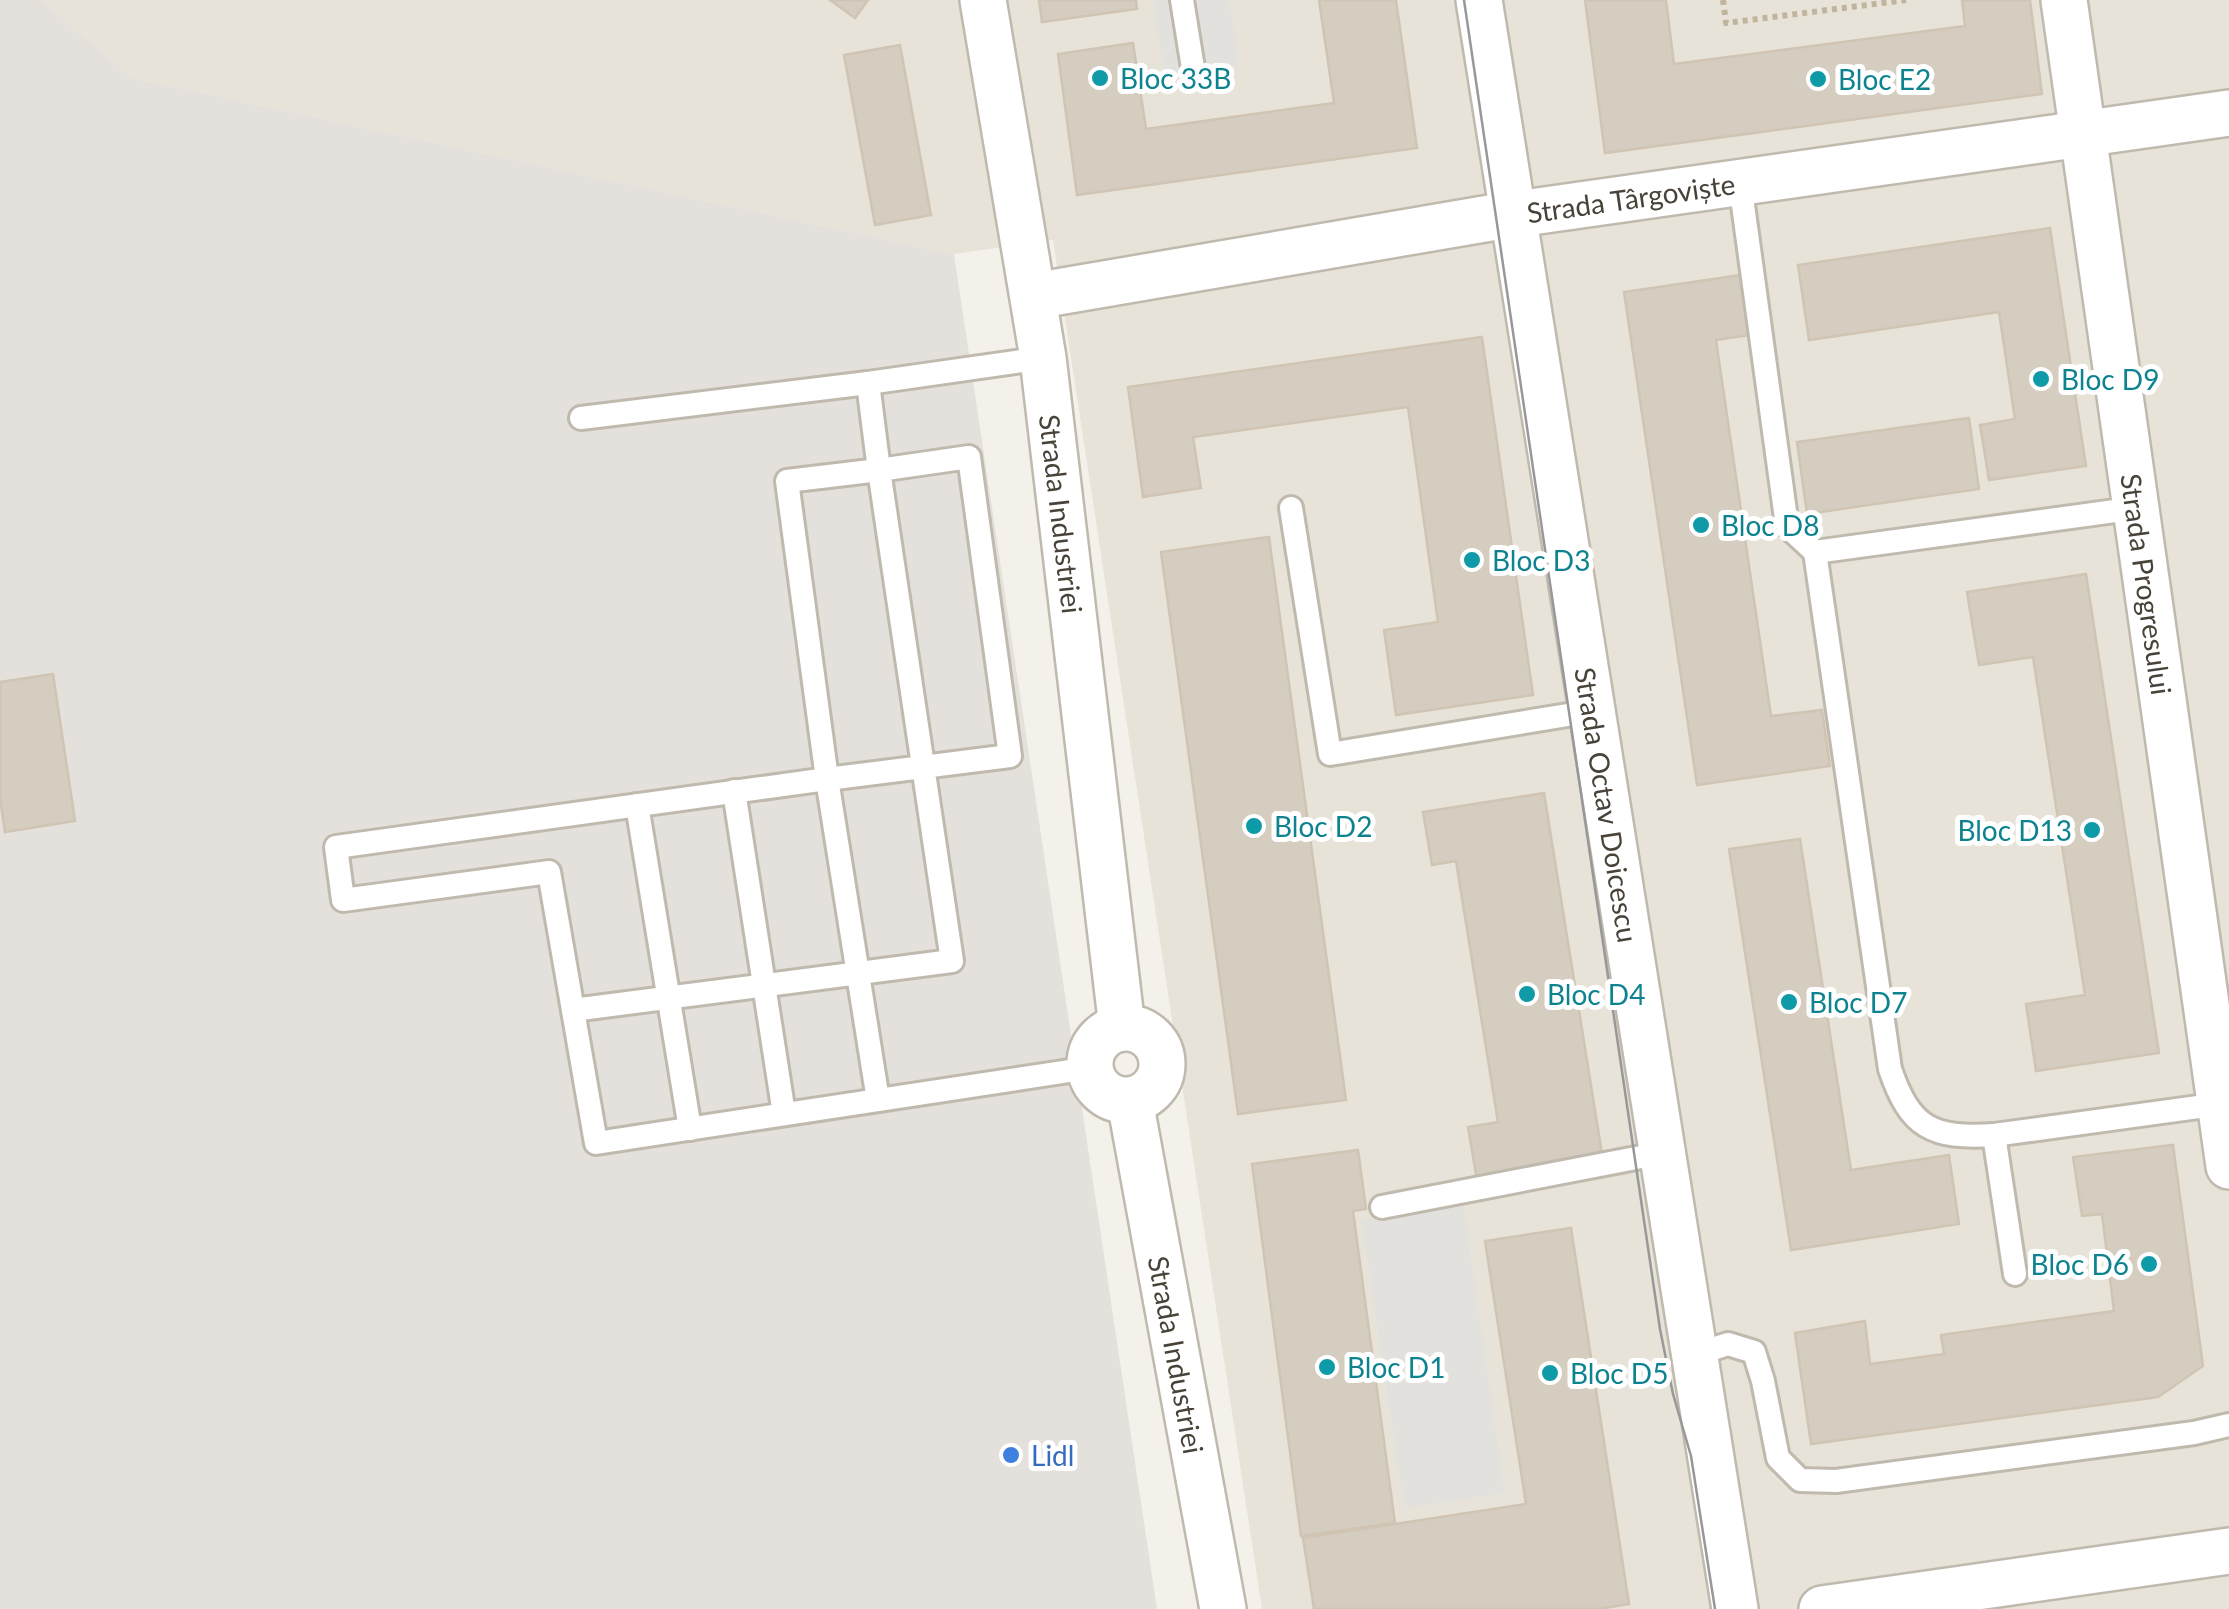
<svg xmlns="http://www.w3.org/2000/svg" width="2229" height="1609" viewBox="0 0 2229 1609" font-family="Lato,sans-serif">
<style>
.residential{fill:#e8e3d8}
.industrial{fill:#e4e0db}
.parking{fill:#e3e1de}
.building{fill:#d5cdc0;stroke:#d0c4b3;stroke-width:2.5}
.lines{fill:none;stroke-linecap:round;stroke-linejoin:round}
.service-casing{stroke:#c0b9ad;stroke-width:28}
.minor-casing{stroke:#c0b9ad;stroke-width:50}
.path{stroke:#c1b49e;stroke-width:6;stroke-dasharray:5 5;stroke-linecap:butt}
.service{stroke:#fff;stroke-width:22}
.minor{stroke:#fff;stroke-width:45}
.tram{stroke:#989898;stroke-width:2.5}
.culture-dot{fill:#0f9aa8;stroke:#fff;stroke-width:4}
.shop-dot{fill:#3f7fe0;stroke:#fff;stroke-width:4}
.labels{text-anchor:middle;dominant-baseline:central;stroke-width:10;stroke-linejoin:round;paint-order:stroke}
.culture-label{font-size:28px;fill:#0d838f;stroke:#fff;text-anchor:start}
.street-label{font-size:28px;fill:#484238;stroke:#fff}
.shop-label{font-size:28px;fill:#366cbe;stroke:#fff;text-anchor:start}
</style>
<rect width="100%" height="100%" fill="#f4f1ea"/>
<!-- residential -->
<polygon class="residential" points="41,0 2229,0 2229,1609 1262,1609 1053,240 954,254 133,78"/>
<!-- industrial -->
<polygon class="industrial" points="0,0 41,0 133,78 954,254 1157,1609 0,1609"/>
<!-- parking -->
<g class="parking">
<polygon points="1153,0 1229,0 1239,65 1164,76"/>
<polygon points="1463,1204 1505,1493 1404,1508 1361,1219"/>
</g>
<!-- building -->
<g class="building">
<polygon points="830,0 868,0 855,18"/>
<polygon points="1039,0 1136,0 1137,9 1042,22"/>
<polygon points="1319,0 1396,0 1417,148 1077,195 1058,54 1133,43 1146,129 1334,103"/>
<polygon points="1585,0 1666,0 1674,64 1965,26 1962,0 2030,0 2042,94 1605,153"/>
<polygon points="900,45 931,215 875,225 844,55"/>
<polygon points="2050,228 2086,466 1989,480 1980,425 2015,419 1999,312 1809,340 1798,265"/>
<polygon points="1741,275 1750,335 1716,340 1771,716 1822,710 1830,766 1697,785 1624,292"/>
<polygon points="1482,337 1533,695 1396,715 1384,630 1438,622 1408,407 1193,437 1201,488 1143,497 1128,387"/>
<polygon points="1969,418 1979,489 1807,514 1797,442"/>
<polygon points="1269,537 1346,1100 1238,1114 1161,552"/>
<polygon points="2086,574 2159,1053 2036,1071 2026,1004 2085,995 2033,657 1979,665 1967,592"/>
<polygon points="53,674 75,821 5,832 0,798 0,682"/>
<polygon points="1544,793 1603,1160 1477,1180 1468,1127 1498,1122 1456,861 1432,865 1423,812"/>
<polygon points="1800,839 1851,1170 1949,1155 1959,1224 1791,1250 1729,849"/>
<polygon points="2173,1145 2203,1366 2158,1397 1811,1444 1795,1333 1865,1321 1870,1364 1944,1354 1941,1335 2114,1311 2102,1214 2082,1216 2073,1157"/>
<polygon points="1358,1150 1366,1209 1353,1211 1395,1523 1301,1536 1252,1164"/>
<polygon points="1571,1228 1629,1604 1599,1609 1314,1609 1303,1538 1526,1504 1485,1241"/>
</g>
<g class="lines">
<defs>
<g id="service">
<polyline points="1182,0 1193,68"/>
<polyline points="1740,183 1787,526 1815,552"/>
<polyline points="1043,358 868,383 879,470 787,481 827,779 336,847 343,900 549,872 596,1143 1089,1068"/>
<polyline points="581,418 868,383"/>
<polyline points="1291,508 1330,754 1592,711"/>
<path d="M2137 508 1815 552 1890 1069C1910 1128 1932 1139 1994 1135L2220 1104"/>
<polyline points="734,791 784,1114"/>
<polyline points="637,805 690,1129"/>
<polyline points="573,1010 952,961 879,470 969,457 1010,756 827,779 878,1100"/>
<polyline points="1994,1135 2015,1274"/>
<polyline points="1382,1207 1662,1153"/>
<polyline points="1694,1355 1728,1344 1754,1352 1763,1381 1778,1458 1800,1480 1836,1481 2194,1433 2229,1425"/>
</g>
<g id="minor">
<path id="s1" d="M983 0 1043 358 1122 1028"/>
<path id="s2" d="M1479 0 1735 1609"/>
<path id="s3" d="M2064 0 2229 1166"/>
<path id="s4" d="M1034 296 1496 217 2229 113"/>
<circle cx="1126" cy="1064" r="36"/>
<path id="s5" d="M1130 1101 1223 1609"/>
<polyline points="1822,1609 2229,1551"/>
</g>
</defs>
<!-- service casing -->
<use href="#service" class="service-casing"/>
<!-- minor casing -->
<use href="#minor" class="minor-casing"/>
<!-- path -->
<polyline class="path" points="1723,0 1726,23 1906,0"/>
<!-- service -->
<use href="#service" class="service"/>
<!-- minor -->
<use href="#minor" class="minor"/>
<!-- tram -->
<polyline class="tram" points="1464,0 1660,1329 1673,1394 1691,1456 1715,1609"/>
</g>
<!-- markers -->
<g class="culture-dot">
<circle cx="1100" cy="78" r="10"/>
<circle cx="1818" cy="79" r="10"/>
<circle cx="2041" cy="379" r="10"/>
<circle cx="1701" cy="525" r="10"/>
<circle cx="1472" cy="560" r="10"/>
<circle cx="1254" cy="826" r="10"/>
<circle cx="2092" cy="830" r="10"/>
<circle cx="1527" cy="994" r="10"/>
<circle cx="1789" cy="1002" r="10"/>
<circle cx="2149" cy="1264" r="10"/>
<circle cx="1327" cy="1367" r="10"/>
<circle cx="1550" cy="1373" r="10"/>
</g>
<circle class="shop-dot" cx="1011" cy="1455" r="10"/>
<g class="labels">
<!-- culture labels -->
<g class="culture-label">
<text x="1120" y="78">Bloc 33B</text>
<text x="1838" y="79">Bloc E2</text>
<text x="2061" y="379">Bloc D9</text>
<text x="1721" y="525">Bloc D8</text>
<text x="1492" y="560">Bloc D3</text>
<text x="1274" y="826">Bloc D2</text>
<text x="2072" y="830" text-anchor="end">Bloc D13</text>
<text x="1547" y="994">Bloc D4</text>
<text x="1809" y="1002">Bloc D7</text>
<text x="2129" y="1264" text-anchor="end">Bloc D6</text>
<text x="1347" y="1367">Bloc D1</text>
<text x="1570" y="1373">Bloc D5</text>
</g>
<!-- street labels -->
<g class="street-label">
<text stroke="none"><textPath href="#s4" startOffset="605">Strada Târgoviște</textPath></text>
<text stroke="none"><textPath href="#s1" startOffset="520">Strada Industriei</textPath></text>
<text stroke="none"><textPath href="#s3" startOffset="590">Strada Progresului</textPath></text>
<text stroke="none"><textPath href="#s2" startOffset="815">Strada Octav Doicescu</textPath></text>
<text stroke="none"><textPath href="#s5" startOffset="258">Strada Industriei</textPath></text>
</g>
<!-- shop labels -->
<g class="shop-label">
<text x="1031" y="1455">Lidl</text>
</g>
</g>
</svg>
